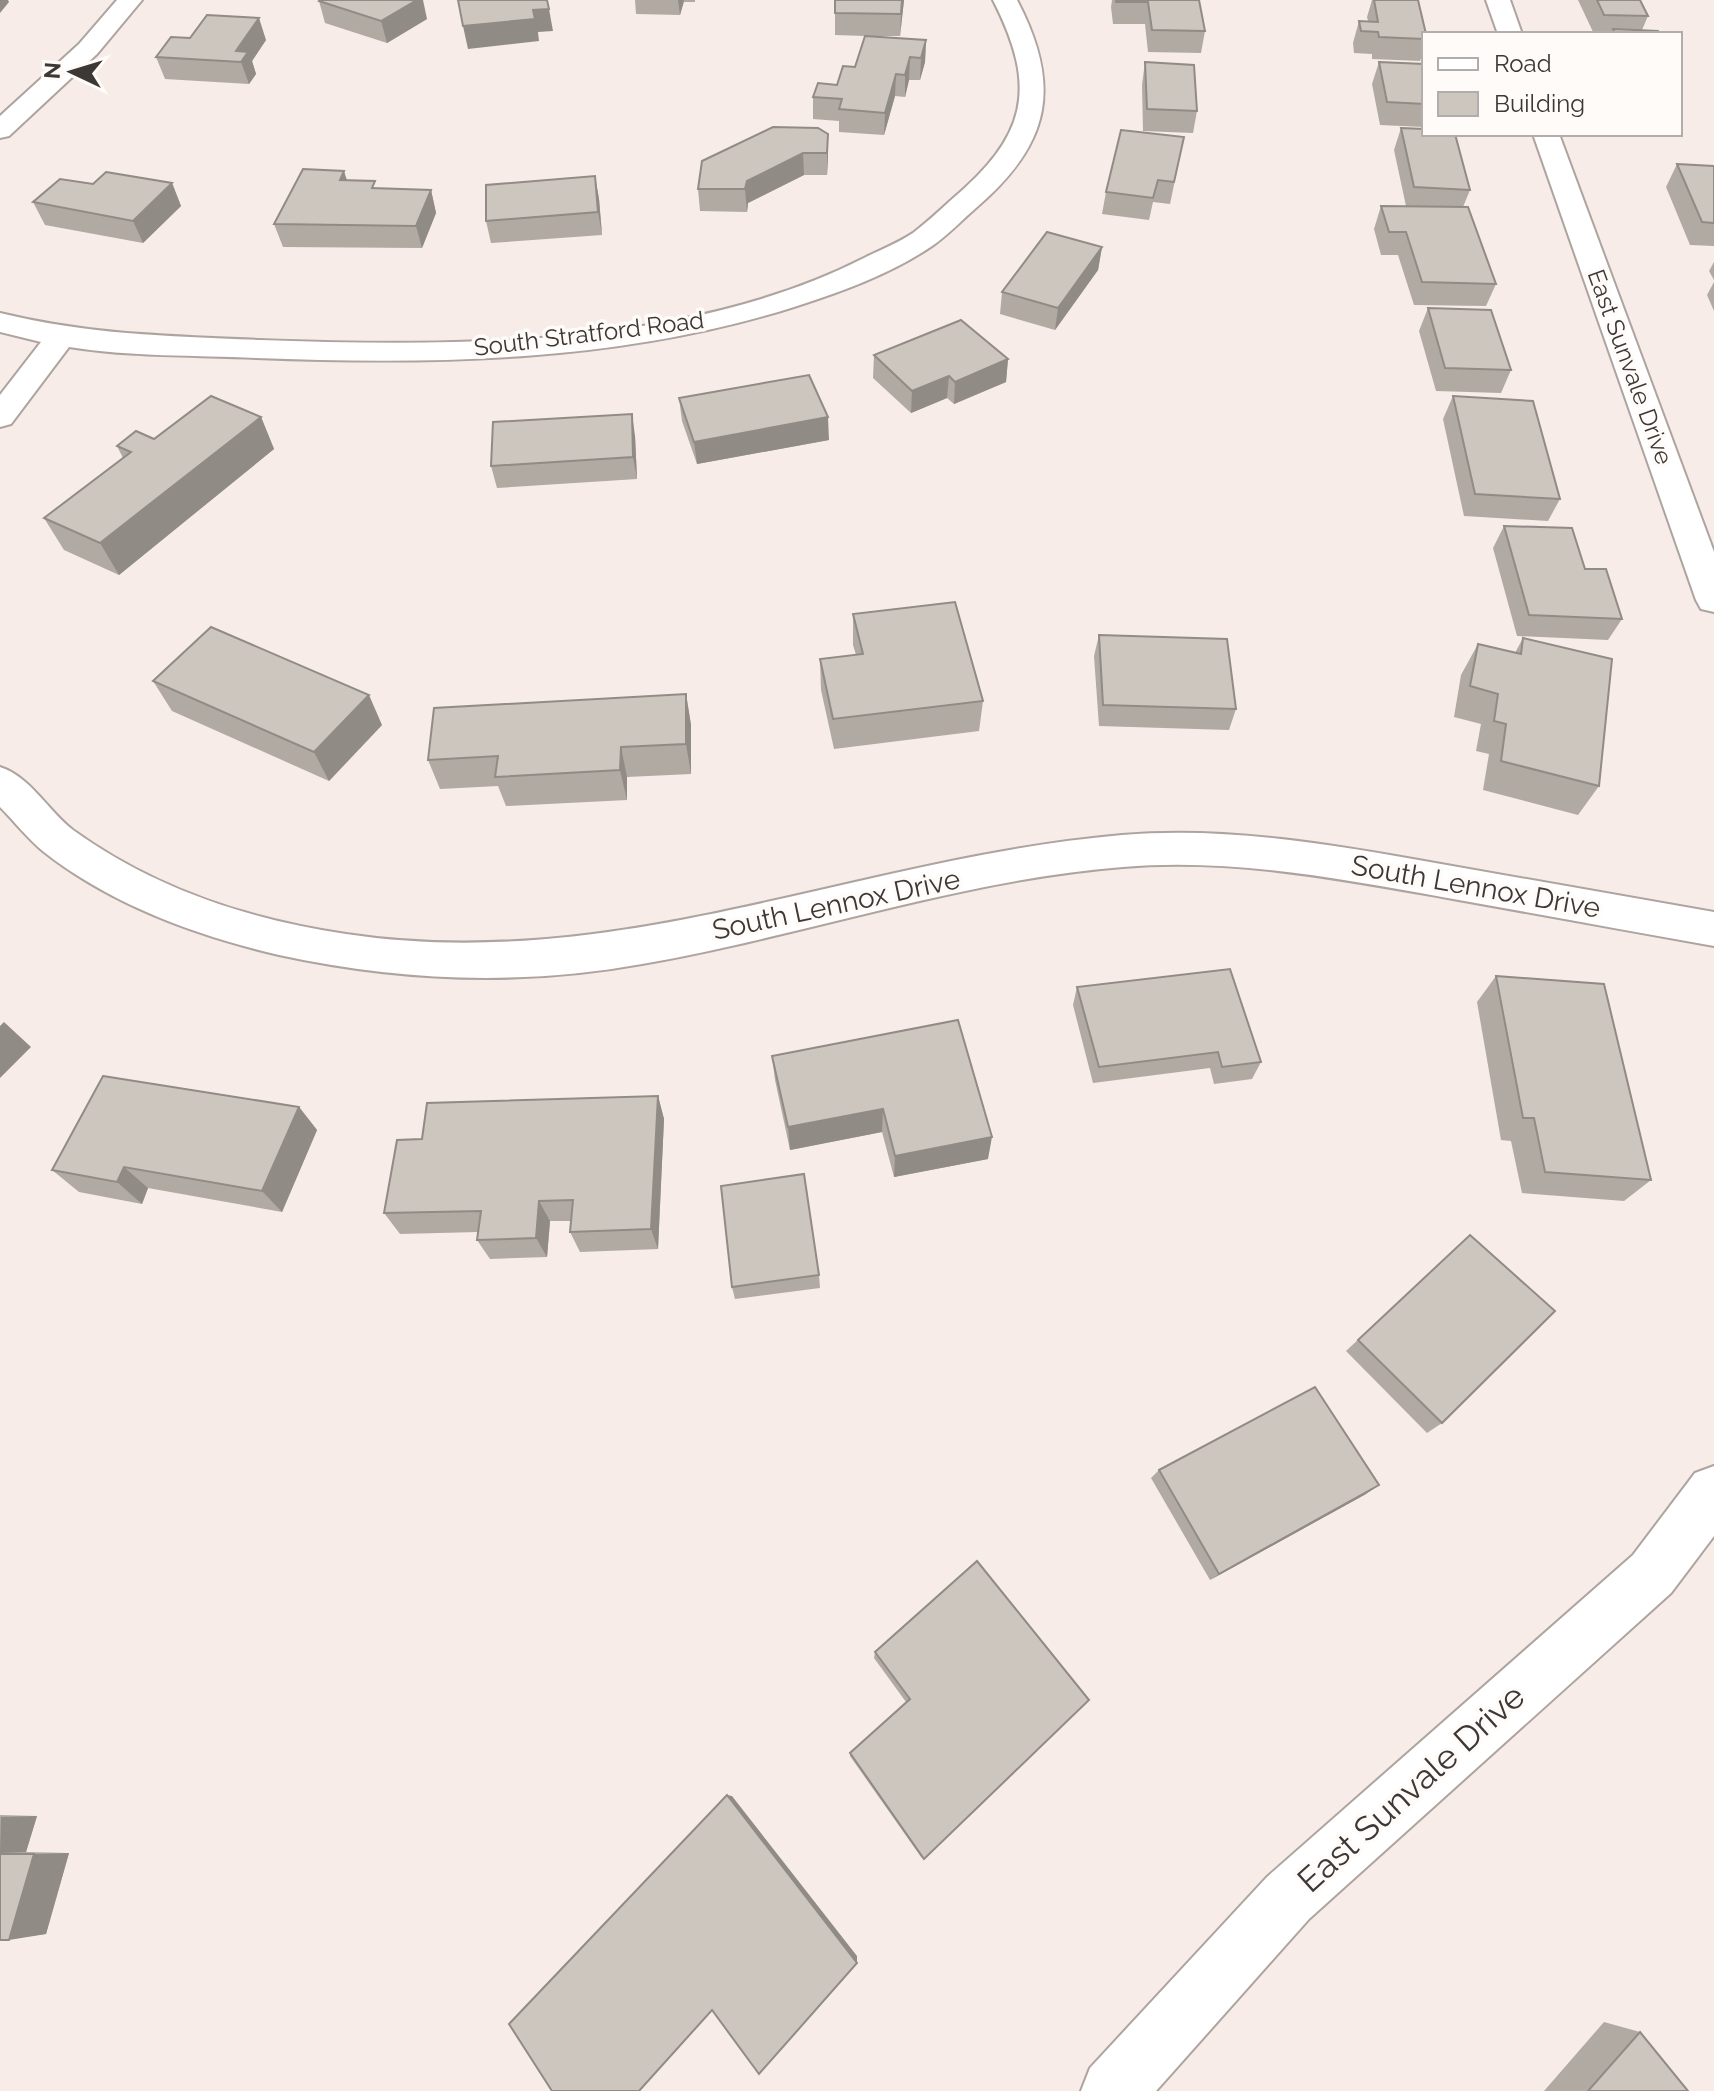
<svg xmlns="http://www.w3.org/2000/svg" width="1714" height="2091" font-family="Raleway,sans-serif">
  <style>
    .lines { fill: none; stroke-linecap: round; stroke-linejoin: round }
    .street-casing { stroke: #aea49f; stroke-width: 4 }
    .secondary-casing { stroke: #aea49f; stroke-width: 4 }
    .street { fill: #fff; fill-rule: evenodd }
    .secondary { fill: #fff; fill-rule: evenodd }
    .wall { fill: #b0aaa3 }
    .shaded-wall { fill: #908b85 }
    .building { fill: #cdc6be; stroke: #908b85; stroke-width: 2 }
    .labels { text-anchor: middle; stroke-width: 7; stroke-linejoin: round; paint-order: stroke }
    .far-street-label { font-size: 24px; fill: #3c3836; stroke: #fffbf8 }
    .street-label { font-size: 28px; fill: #3c3836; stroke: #fffbf8 }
    .near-street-label { font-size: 34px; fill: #3c3836; stroke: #fffbf8 }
  </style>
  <rect width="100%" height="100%" fill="#f7ece7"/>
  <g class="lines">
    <defs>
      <g id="street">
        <path d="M993,0h24c45,86 34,143 -40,207 -14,12 -29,28 -45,39 -41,28 -91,46 -138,61 -173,55 -358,58 -538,51 -62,-3 -126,-1 -187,-11l-58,77 -11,3v-32l41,-53 -41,-10v-19c91,22 167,23 260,27 195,7 427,8 604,-82 16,-8 34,-15 49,-25 13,-10 25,-21 37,-32 76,-64 89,-111 43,-201z"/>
        <polygon points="1486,0 1510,0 1522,34 1498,34"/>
        <polygon points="1533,134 1559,134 1714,552 1714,612 1701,609 1696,600"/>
        <path d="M0,767c31,10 48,44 73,63 80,58 177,90 273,104 273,41 511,-76 776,-99 107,-9 214,10 319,29 91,16 182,32 273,48v34c-91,-16 -182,-33 -272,-49 -106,-19 -212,-39 -319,-30 -164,13 -320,69 -481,97 -121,22 -244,17 -363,-9 -82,-19 -169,-51 -235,-103 -16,-13 -30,-31 -44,-45z"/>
        <polygon points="1714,1466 1714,1536 1671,1593 1309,1919 1156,2091 1081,2091 1090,2068 1267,1877 1633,1555 1695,1473"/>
      </g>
      <polygon id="secondary" points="117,0 142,0 97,54 9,136 0,138 0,116 79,44"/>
    </defs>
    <!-- street casing -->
    <use href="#street" class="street-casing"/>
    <!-- secondary casing -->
    <use href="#secondary" class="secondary-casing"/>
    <!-- street -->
    <use href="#street" class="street"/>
    <!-- secondary -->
    <use href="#secondary" class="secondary"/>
  </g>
  <!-- wall -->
  <g class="wall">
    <polygon points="635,0 695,0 695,2 684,2 680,15 636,14"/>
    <polygon points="835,0 904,0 900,36 868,36 926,40 925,62 920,80 909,80 905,97 895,96 884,135 839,132 839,121 813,119 813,97 837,85 855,67 865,36 835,35"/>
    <polygon points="1112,0 1199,0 1205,31 1201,53 1148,52 1145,24 1113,24 1111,7"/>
    <polygon points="1372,0 1418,0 1424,34 1424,49 1420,61 1372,59 1372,54 1354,53 1353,43 1359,21 1368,21 1367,17"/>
    <polygon points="1578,0 1640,0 1648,16 1642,30 1659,34 1594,34"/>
    <polygon points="319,1 427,19 387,43 325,23"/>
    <polygon points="266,40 252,61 256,74 249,84 165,79 156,57"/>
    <polygon points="1145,62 1197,111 1193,133 1143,131 1142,85"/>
    <polygon points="1379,62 1424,64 1424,127 1380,125 1372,84"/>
    <polygon points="818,128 828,156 827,175 804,175 748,203 747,212 700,211 698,189"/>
    <polygon points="1401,128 1470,190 1463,207 1496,284 1486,306 1414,305 1398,255 1381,255 1374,229 1381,206 1406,206 1394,150"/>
    <polygon points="1184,137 1170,204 1153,202 1149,220 1102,214 1106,192"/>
    <polygon points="1677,164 1714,166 1714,246 1690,245 1666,187"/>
    <polygon points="595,176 599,199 602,235 491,243 486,221"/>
    <polygon points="347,180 377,188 431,190 436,213 422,248 283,247 274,224"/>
    <polygon points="172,183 181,206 143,243 45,225 33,202 93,184"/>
    <polygon points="1102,247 1098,270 1055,330 1000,314 1002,292"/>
    <polygon points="1714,262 1714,280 1709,271"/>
    <polygon points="1714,282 1714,311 1707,295"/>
    <polygon points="1428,308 1511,370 1501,393 1436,391 1419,331"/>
    <polygon points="874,355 1008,359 1006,382 954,404 947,398 911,413 873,378"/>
    <polygon points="1453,396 1560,499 1548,521 1464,516 1443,419"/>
    <polygon points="679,398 829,440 697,464 682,421"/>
    <polygon points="261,417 274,449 119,575 64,550 44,518 123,458 117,446"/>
    <polygon points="635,436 637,479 497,488 491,466"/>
    <polygon points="1504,526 1585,569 1622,619 1608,640 1517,636 1493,548"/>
    <polygon points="853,614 983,701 979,731 834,749 821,690 820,659 856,655 853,645"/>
    <polygon points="1099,635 1236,709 1229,730 1099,726 1094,656"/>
    <polygon points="1523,638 1599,786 1578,815 1483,790 1489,754 1476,751 1481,724 1454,717 1461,675 1478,644 1515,653"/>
    <polygon points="153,681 382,725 329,781 172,711"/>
    <polygon points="686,694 691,725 691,774 627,777 627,800 506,806 498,786 440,789 428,760"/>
    <polygon points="1496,976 1651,1180 1624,1201 1522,1193 1511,1141 1501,1140 1477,1002"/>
    <polygon points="1077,987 1261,1062 1252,1079 1214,1084 1210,1068 1093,1083 1073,1005"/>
    <polygon points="772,1056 988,1159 894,1177 882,1132 790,1150 775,1080"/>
    <polygon points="658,1096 664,1119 658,1249 580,1252 570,1232 571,1221 550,1221 547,1257 490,1259 477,1240 478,1232 400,1234 384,1213 422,1139"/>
    <polygon points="299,1107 317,1130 282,1212 148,1188 142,1204 79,1192 52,1170"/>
    <polygon points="1470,1235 1442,1423 1427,1433 1346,1351"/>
    <polygon points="819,1275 820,1288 735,1299 732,1287"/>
    <polygon points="1159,1470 1366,1494 1210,1580 1151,1478"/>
    <polygon points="977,1561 924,1859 921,1857 850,1756 850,1753 906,1702 874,1658 875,1652"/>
    <polygon points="0,1815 37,1816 26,1852 69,1853 46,1934 0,1940 0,1941"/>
    <polygon points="1604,2022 1640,2032 1688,2091 1544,2091"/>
  </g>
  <!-- shaded-wall -->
  <g class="shaded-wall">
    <polygon points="0,0 8,0 9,2 0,13"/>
    <polygon points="417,0 423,0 427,19 387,43 381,21"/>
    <polygon points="678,0 684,0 680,15"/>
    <polygon points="902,0 904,0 900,36 901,14"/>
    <polygon points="549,9 553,31 538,32 539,41 468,49 463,26 533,10"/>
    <polygon points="259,18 266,40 252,61 256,74 249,84 241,62 236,51"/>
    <polygon points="926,40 925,62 920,80 921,58"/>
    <polygon points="910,57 909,80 905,97 905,75"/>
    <polygon points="896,74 895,96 884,135 885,113"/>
    <polygon points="828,134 828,156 827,175 827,153"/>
    <polygon points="803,153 804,175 748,203 747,212 745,189 747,181"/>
    <polygon points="344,171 351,193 340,180"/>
    <polygon points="595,176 599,199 602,235 598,212"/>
    <polygon points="172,183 181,206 143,243 133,221"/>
    <polygon points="431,190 436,213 422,248 416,226"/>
    <polygon points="1102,247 1098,270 1055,330 1058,308"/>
    <polygon points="1008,359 1006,382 954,404 955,382"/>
    <polygon points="949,376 947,398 911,413 912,391"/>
    <polygon points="632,414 635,436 637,479 633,457"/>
    <polygon points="261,417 274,449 119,575 100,543"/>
    <polygon points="828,417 829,440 697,464 694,442"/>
    <polygon points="686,694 691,725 691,774 686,744"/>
    <polygon points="369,695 382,725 329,781 314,752"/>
    <polygon points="621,747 627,777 627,800 620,770"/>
    <polygon points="4,1022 31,1047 0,1078 0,1026"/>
    <polygon points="658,1096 664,1119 658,1249 651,1229"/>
    <polygon points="299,1107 317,1130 282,1212 262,1191"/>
    <polygon points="883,1109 882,1132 790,1150 788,1127"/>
    <polygon points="992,1137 988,1159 894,1177 895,1156"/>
    <polygon points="124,1167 148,1188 142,1204 117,1182"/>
    <polygon points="539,1201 550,1221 547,1257 536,1238"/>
    <polygon points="1379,1485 1366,1494 1210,1580 1219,1574"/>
    <polygon points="727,1795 732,1796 857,1956 857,1963"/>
    <polygon points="37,1816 26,1852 0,1853 1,1817"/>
    <polygon points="69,1853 46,1934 9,1940 34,1854"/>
  </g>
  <!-- building -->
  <g class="building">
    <polygon points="320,0 417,0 381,21 319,1"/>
    <polygon points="458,0 547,0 549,9 533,10 535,19 463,26"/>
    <polygon points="835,0 902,0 901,14 835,13"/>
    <polygon points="1116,0 1199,0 1205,31 1152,30 1148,2 1116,2"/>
    <polygon points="1374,0 1418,0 1426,34 1424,34 1424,39 1379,37 1378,32 1361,31 1359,21 1378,22"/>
    <polygon points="1597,0 1640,0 1648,16 1604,15"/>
    <polygon points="207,15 259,18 236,51 248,52 241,62 156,57 171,37 190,38"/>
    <polygon points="1613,29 1658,31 1659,34 1615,34"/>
    <polygon points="865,36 926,40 921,58 910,57 905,75 896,74 885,113 839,109 842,99 813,97 818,83 837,85 843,66 855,67"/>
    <polygon points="1145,62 1194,65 1197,111 1147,109"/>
    <polygon points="1379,62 1424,64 1424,104 1387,102"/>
    <polygon points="773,127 818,128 828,134 827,153 803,153 747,181 745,189 698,189 702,161"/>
    <polygon points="1401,128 1424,129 1424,134 1455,134 1470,190 1414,187"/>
    <polygon points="1121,130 1184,137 1174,182 1158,180 1153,198 1106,192"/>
    <polygon points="1677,164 1714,166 1714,223 1702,222"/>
    <polygon points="303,169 344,171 340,180 375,181 372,188 431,190 416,226 274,224"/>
    <polygon points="106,172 172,183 133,221 33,202 60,179 93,184"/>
    <polygon points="595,176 598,212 486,221 486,185"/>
    <polygon points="1381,206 1468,207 1496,284 1422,282 1406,232 1389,232"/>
    <polygon points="1047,232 1102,247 1058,308 1002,292"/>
    <polygon points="1428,308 1491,310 1511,370 1445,368"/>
    <polygon points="961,320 1008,359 955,382 949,376 912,391 874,355"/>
    <polygon points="809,375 828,417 694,442 679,398"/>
    <polygon points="211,396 261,417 100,543 44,518 131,452 117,446 136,431 154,439"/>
    <polygon points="1453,396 1533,401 1560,499 1475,494"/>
    <polygon points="632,414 633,457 491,466 493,422"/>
    <polygon points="1504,526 1572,528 1585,569 1606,569 1622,619 1529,615"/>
    <polygon points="955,602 983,701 833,719 820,659 863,654 853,614"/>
    <polygon points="211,627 369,695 314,752 153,681"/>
    <polygon points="1099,635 1227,639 1236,709 1103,705"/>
    <polygon points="1523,638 1612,659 1599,786 1501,761 1506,724 1494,721 1498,694 1470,686 1478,644 1521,654"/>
    <polygon points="686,694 686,744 621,747 620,770 495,777 498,756 428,760 434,708"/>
    <polygon points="1230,969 1261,1062 1222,1067 1218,1052 1099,1067 1077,987"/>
    <polygon points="1496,976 1604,984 1651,1180 1545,1172 1534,1118 1523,1118"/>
    <polygon points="958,1020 992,1137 895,1156 883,1109 788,1127 772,1056"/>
    <polygon points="103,1076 299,1107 262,1191 124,1167 117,1182 52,1170"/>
    <polygon points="658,1096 651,1229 570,1232 573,1200 539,1201 536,1238 477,1240 481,1211 384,1213 397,1140 422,1139 427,1103"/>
    <polygon points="804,1174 819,1275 732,1287 721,1186"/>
    <polygon points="1470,1235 1555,1311 1442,1423 1358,1340"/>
    <polygon points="1315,1387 1379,1485 1219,1574 1159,1470"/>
    <polygon points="977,1561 1089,1700 924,1859 850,1753 910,1699 875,1652"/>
    <polygon points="727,1795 857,1963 759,2074 712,2010 639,2091 552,2091 509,2024"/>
    <polygon points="0,1854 34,1854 9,1940 0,1940"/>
    <polygon points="1640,2032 1688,2091 1588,2091"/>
  </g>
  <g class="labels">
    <!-- far-street labels -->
    <g class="far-street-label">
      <text transform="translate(589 334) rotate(-7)" y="8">South Stratford Road</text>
      <text transform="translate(1630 367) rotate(70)" y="8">East Sunvale Drive</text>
    </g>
    <!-- street labels -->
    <g class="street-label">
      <text transform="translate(1476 886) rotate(10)" y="10">South Lennox Drive</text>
      <text transform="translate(836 904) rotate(-12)" y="10">South Lennox Drive</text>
    </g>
    <!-- near-street labels -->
    <g class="near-street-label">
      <text transform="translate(1411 1788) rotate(-42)" y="12">East Sunvale Drive</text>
    </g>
  </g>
  <!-- legend -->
  <rect x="1422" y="32" width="260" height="104" fill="#fffbf8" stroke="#b1adaa" stroke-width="2"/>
  <rect x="1438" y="58" width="40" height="12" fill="#ffffff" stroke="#b1adaa" stroke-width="2"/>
  <text x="1494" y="72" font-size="24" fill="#3c3836">Road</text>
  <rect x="1438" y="92" width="40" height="24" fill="#cdc6be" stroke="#b1adaa" stroke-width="2"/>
  <text x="1494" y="112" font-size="24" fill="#3c3836">Building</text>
  <!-- north arrow -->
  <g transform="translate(72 72) rotate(274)" stroke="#fffbf8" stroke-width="6" paint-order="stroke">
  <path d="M0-6L14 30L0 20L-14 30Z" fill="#3c3836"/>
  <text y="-12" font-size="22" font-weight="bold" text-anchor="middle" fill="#3c3836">N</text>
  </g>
</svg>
